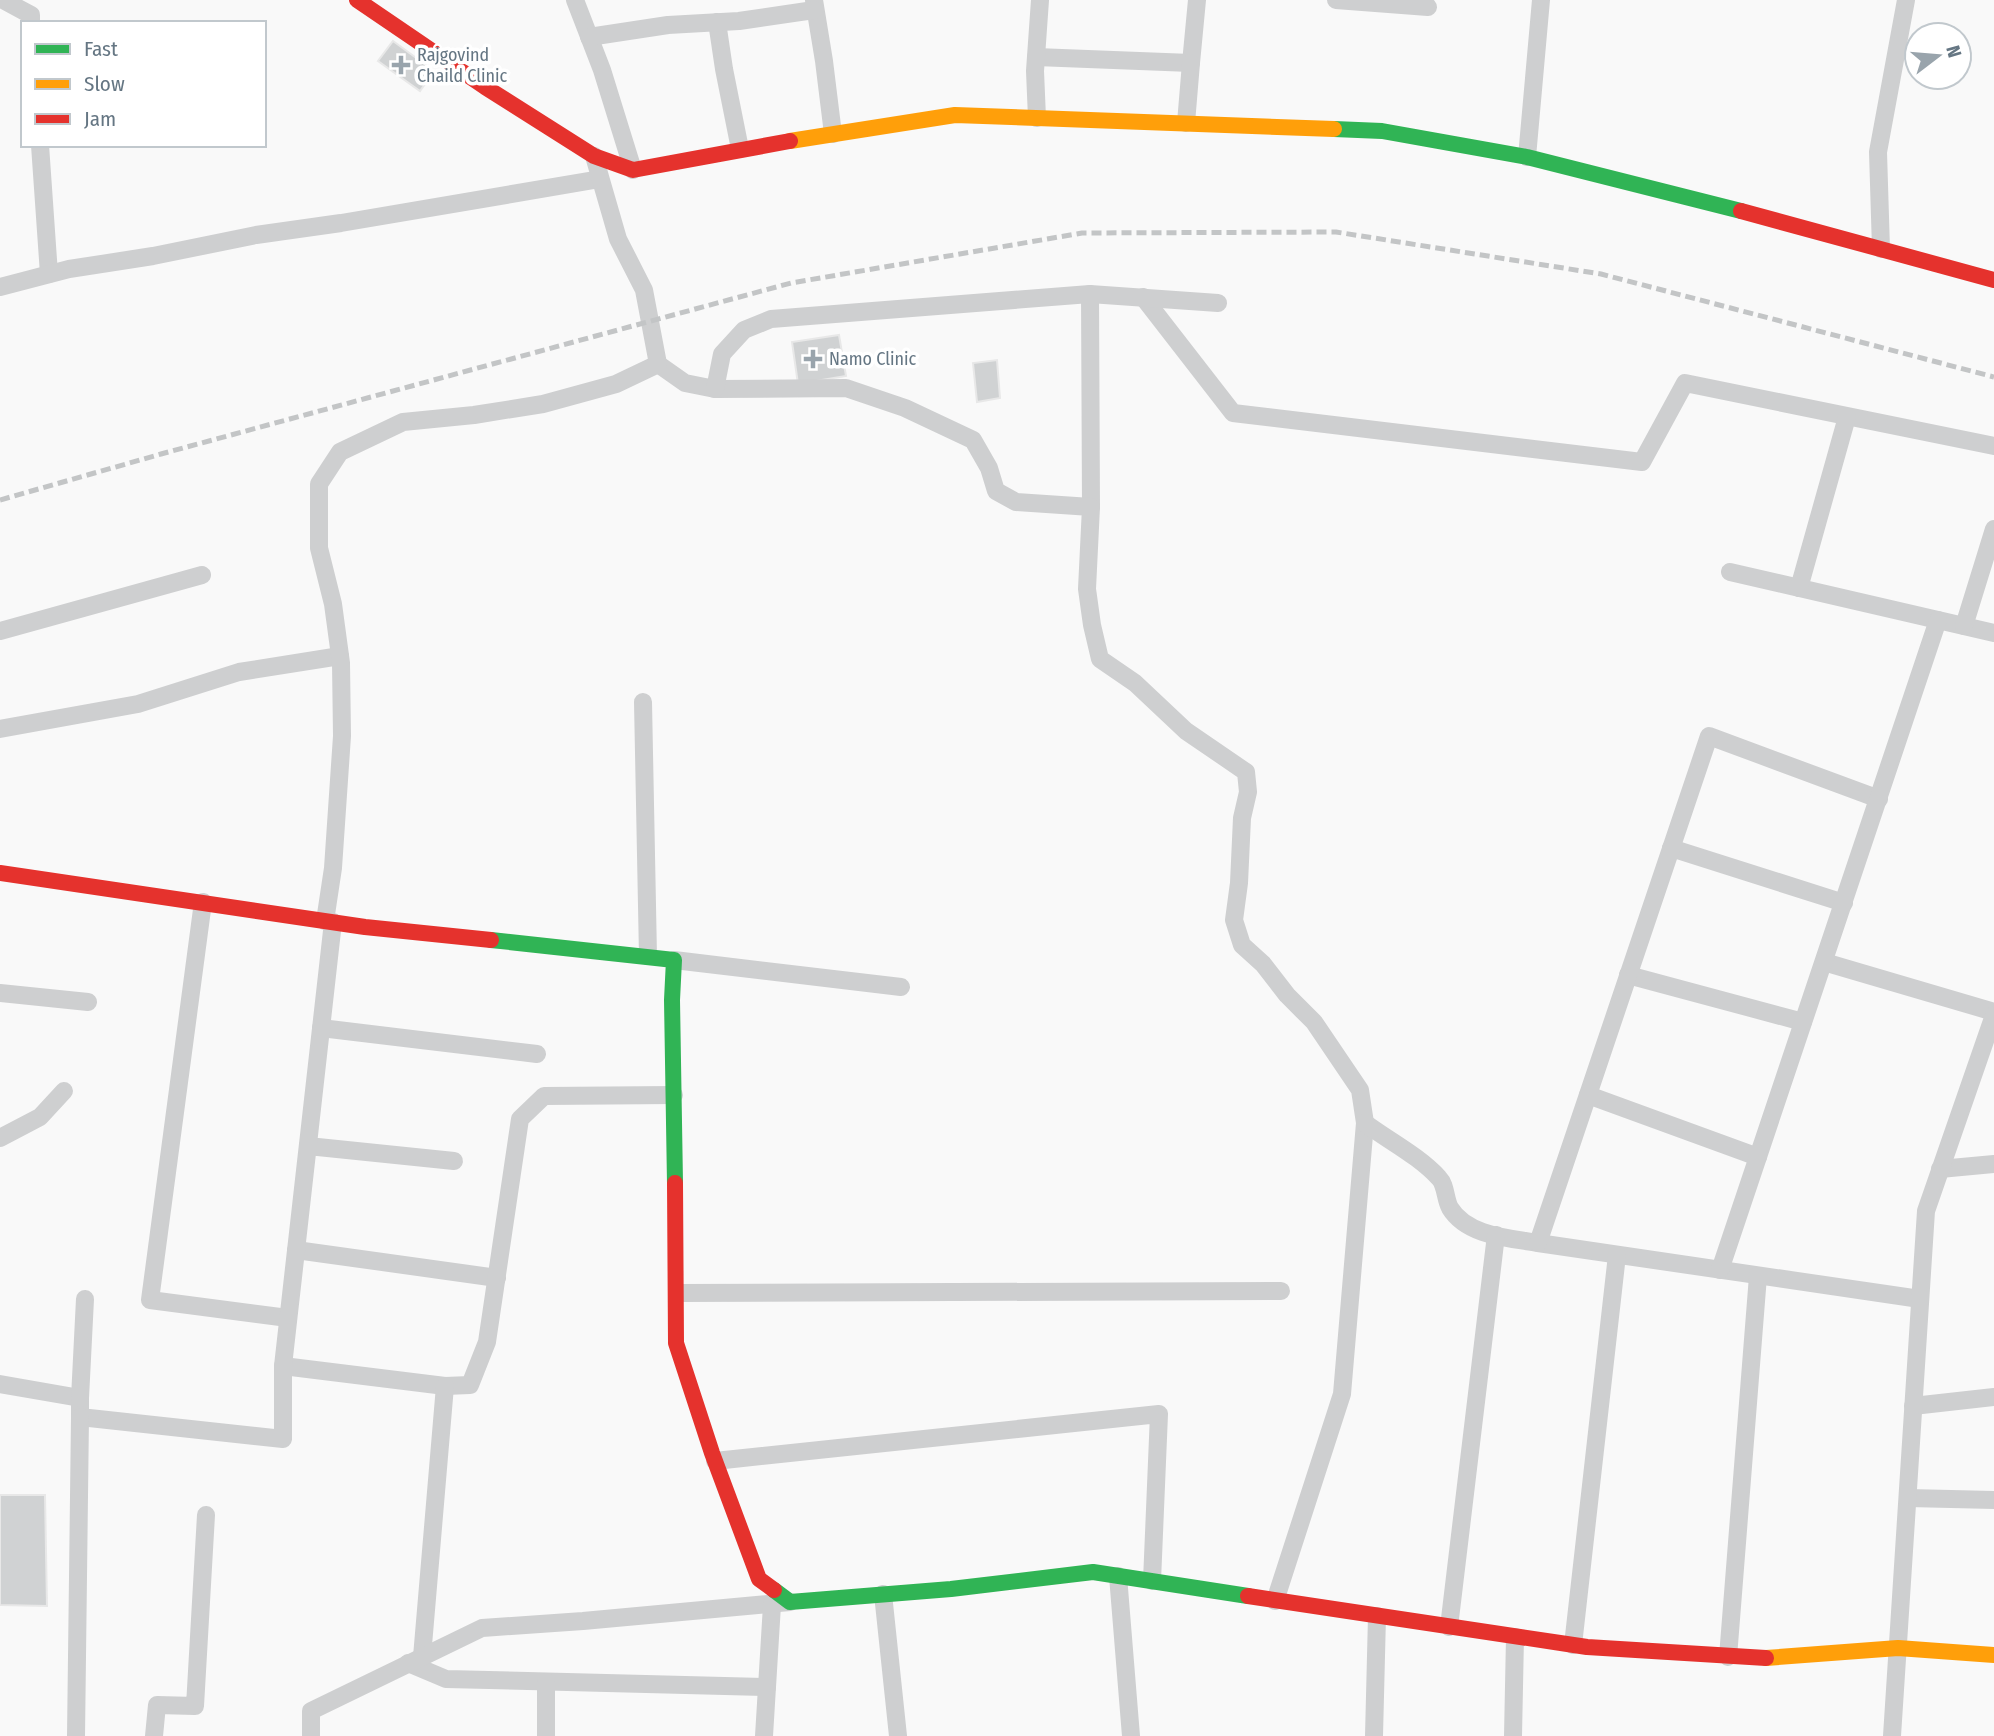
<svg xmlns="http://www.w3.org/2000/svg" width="1994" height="1736" font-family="'Fira Sans Condensed',sans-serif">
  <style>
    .building { fill: #d0d2d3; stroke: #e8e8e8; stroke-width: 2 }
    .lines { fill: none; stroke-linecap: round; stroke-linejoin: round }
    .street { stroke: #cecfd0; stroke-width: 18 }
    .fast { stroke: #30b455; stroke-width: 16 }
    .slow { stroke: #ff9f0a; stroke-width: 16 }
    .jam { stroke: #e5322d; stroke-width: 16 }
    .rail { stroke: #c3c5c6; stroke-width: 5; stroke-dasharray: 10 5; stroke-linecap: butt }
    .poi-dot { fill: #99a4ac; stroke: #fff; stroke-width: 2.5 }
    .labels { text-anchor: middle; stroke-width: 7; stroke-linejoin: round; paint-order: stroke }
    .poi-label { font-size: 18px; fill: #657683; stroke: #fff; text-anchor: start }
  </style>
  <rect width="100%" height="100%" fill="#f9f9f9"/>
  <!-- building -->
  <g class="building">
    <polygon points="393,41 434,71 420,91 378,61"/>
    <polygon points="839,335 846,376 798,384 792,342"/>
    <polygon points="997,360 1000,398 977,402 973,363"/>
    <polygon points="0,1495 45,1495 47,1606 0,1605"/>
  </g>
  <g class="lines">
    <!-- street -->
    <g class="street">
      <polyline points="3,0 31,15 31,23"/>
      <polyline points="575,0 602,70 633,170"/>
      <polyline points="814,0 824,61 833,134"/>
      <polyline points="1336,0 1428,7"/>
      <polyline points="717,22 724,69 740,149"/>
      <polyline points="589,37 668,25 739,21 814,10"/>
      <polyline points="1036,57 1191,63 1197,0"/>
      <polyline points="1037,118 1035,71 1040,0"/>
      <polyline points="1186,123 1191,63"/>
      <polyline points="40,145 49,274"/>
      <polyline points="1527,157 1541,0"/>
      <polyline points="1881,249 1878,152 1906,0"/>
      <polyline points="0,287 69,269 153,256 256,235 341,223 600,179"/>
      <polyline points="1090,294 1091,507"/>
      <polyline points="1143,297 1233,413 1642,462 1685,383 1994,446"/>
      <polyline points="658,364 685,383 715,389 846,388 905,408 973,440 989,468 996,491 1016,502 1091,507 1087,589 1092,625 1100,659 1135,683 1186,731 1246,772 1248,792 1242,818 1239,883 1234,920 1242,945 1263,964 1287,995 1314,1022 1360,1090 1365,1123 1342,1394 1275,1601"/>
      <polyline points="715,389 722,354 744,330 771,319 1090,294 1218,303"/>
      <polyline points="1730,572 1994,633"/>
      <polyline points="1799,588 1847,417"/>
      <polyline points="1964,626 1994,529"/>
      <polyline points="0,631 202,575"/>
      <polyline points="643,702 648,956"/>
      <polyline points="0,729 138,704 239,672 340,656"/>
      <polyline points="1671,848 1844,903"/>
      <polyline points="203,902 150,1300 288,1318"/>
      <polyline points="325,921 333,868 342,736 341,663 333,604 319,548 319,484 340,452 403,422 474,415 543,404 616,384 658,364 644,290 618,239 594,156"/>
      <polyline points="674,960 901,987"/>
      <polyline points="1824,962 1994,1012"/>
      <polyline points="1628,975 1803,1022"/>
      <polyline points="0,993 88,1002"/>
      <polyline points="321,1028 537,1054"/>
      <polyline points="1588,1095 1758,1157"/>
      <path d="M1365,1123c24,18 54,33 74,55 7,7 6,21 11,30 17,28 59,30 88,35l382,56"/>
      <polyline points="0,1138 40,1117 64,1091"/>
      <polyline points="308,1146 454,1161"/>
      <polyline points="1940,1169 1994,1164"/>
      <polyline points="1538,1243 1709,736 1879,799"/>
      <polyline points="296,1250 497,1278"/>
      <polyline points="1720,1270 1938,620"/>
      <polyline points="677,1293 1281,1291"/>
      <polyline points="283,1366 445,1386 470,1385 487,1342 520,1119 544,1096 674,1095"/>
      <polyline points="0,1384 80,1398 80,1417 283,1439 283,1366 333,922"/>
      <polyline points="80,1398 85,1299"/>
      <polyline points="1913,1406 1994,1397"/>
      <polyline points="715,1461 1159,1414 1152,1581"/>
      <polyline points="1908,1498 1994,1500"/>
      <polyline points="1118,1576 1131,1736"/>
      <polyline points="883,1594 898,1736"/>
      <polyline points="1449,1627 1496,1235"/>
      <polyline points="1573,1645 1617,1255"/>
      <polyline points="422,1657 445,1386"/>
      <polyline points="1728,1657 1758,1276"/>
      <polyline points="408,1663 446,1679 767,1687"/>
      <polyline points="76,1736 80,1417"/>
      <polyline points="154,1736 157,1705 195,1706 206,1515"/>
      <polyline points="311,1736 311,1711 482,1628 583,1621 790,1602"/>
      <polyline points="546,1736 546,1682"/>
      <polyline points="764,1736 772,1605"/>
      <polyline points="1374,1736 1377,1616"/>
      <polyline points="1513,1736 1515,1637"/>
      <polyline points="1892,1736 1926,1211 1994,1015"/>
    </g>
    <!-- fast -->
    <g class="fast">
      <polyline points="1334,129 1382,131 1527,157 1741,211"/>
      <polyline points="491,940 674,960 672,1000 675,1183"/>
      <polyline points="774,1590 790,1602 951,1589 1093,1572 1248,1596"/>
    </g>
    <!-- slow -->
    <g class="slow">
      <polyline points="790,141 955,115 1334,129"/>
      <polyline points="1766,1658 1898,1648 1994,1655"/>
    </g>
    <!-- jam -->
    <g class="jam">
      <polyline points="357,0 485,87 594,156 633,170 790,141"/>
      <polyline points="1741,211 1994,280"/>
      <polyline points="0,873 365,927 491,940"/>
      <polyline points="675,1183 676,1343 712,1453 759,1579 774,1590"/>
      <polyline points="1248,1596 1587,1647 1766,1658"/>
    </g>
    <!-- rail -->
    <polyline class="rail" points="0,500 161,454 791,283 1082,233 1336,232 1601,274 1994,377"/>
  </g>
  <!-- markers -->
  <g class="poi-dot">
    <path d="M397.5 54.5h7v7h7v7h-7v7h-7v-7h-7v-7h7z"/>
    <path d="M809.5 348.5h7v7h7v7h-7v7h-7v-7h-7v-7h7z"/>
  </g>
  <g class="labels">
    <!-- poi labels -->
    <g class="poi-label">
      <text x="417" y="61">Rajgovind<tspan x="417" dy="21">Chaild Clinic</tspan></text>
      <text x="829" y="365">Namo Clinic</text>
    </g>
  </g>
  <!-- legend -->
  <rect x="21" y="21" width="245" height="126" fill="#ffffff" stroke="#c1c8cd" stroke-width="2"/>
  <rect x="35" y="44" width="35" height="10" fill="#30b455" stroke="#c1c8cd" stroke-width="2"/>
  <text x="84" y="56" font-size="21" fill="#657683">Fast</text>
  <rect x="35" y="79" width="35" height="10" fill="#ff9f0a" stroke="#c1c8cd" stroke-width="2"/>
  <text x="84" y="91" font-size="21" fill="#657683">Slow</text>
  <rect x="35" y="114" width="35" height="10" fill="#e5322d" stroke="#c1c8cd" stroke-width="2"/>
  <text x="84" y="126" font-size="21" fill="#657683">Jam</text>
  <!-- north arrow -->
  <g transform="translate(1938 56) rotate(74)"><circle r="33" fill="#ffffff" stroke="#c1c8cd" stroke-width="2"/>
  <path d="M0-5L12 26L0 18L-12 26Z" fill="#99a4ac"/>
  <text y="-10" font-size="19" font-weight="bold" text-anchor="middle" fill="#657683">N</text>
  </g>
</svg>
